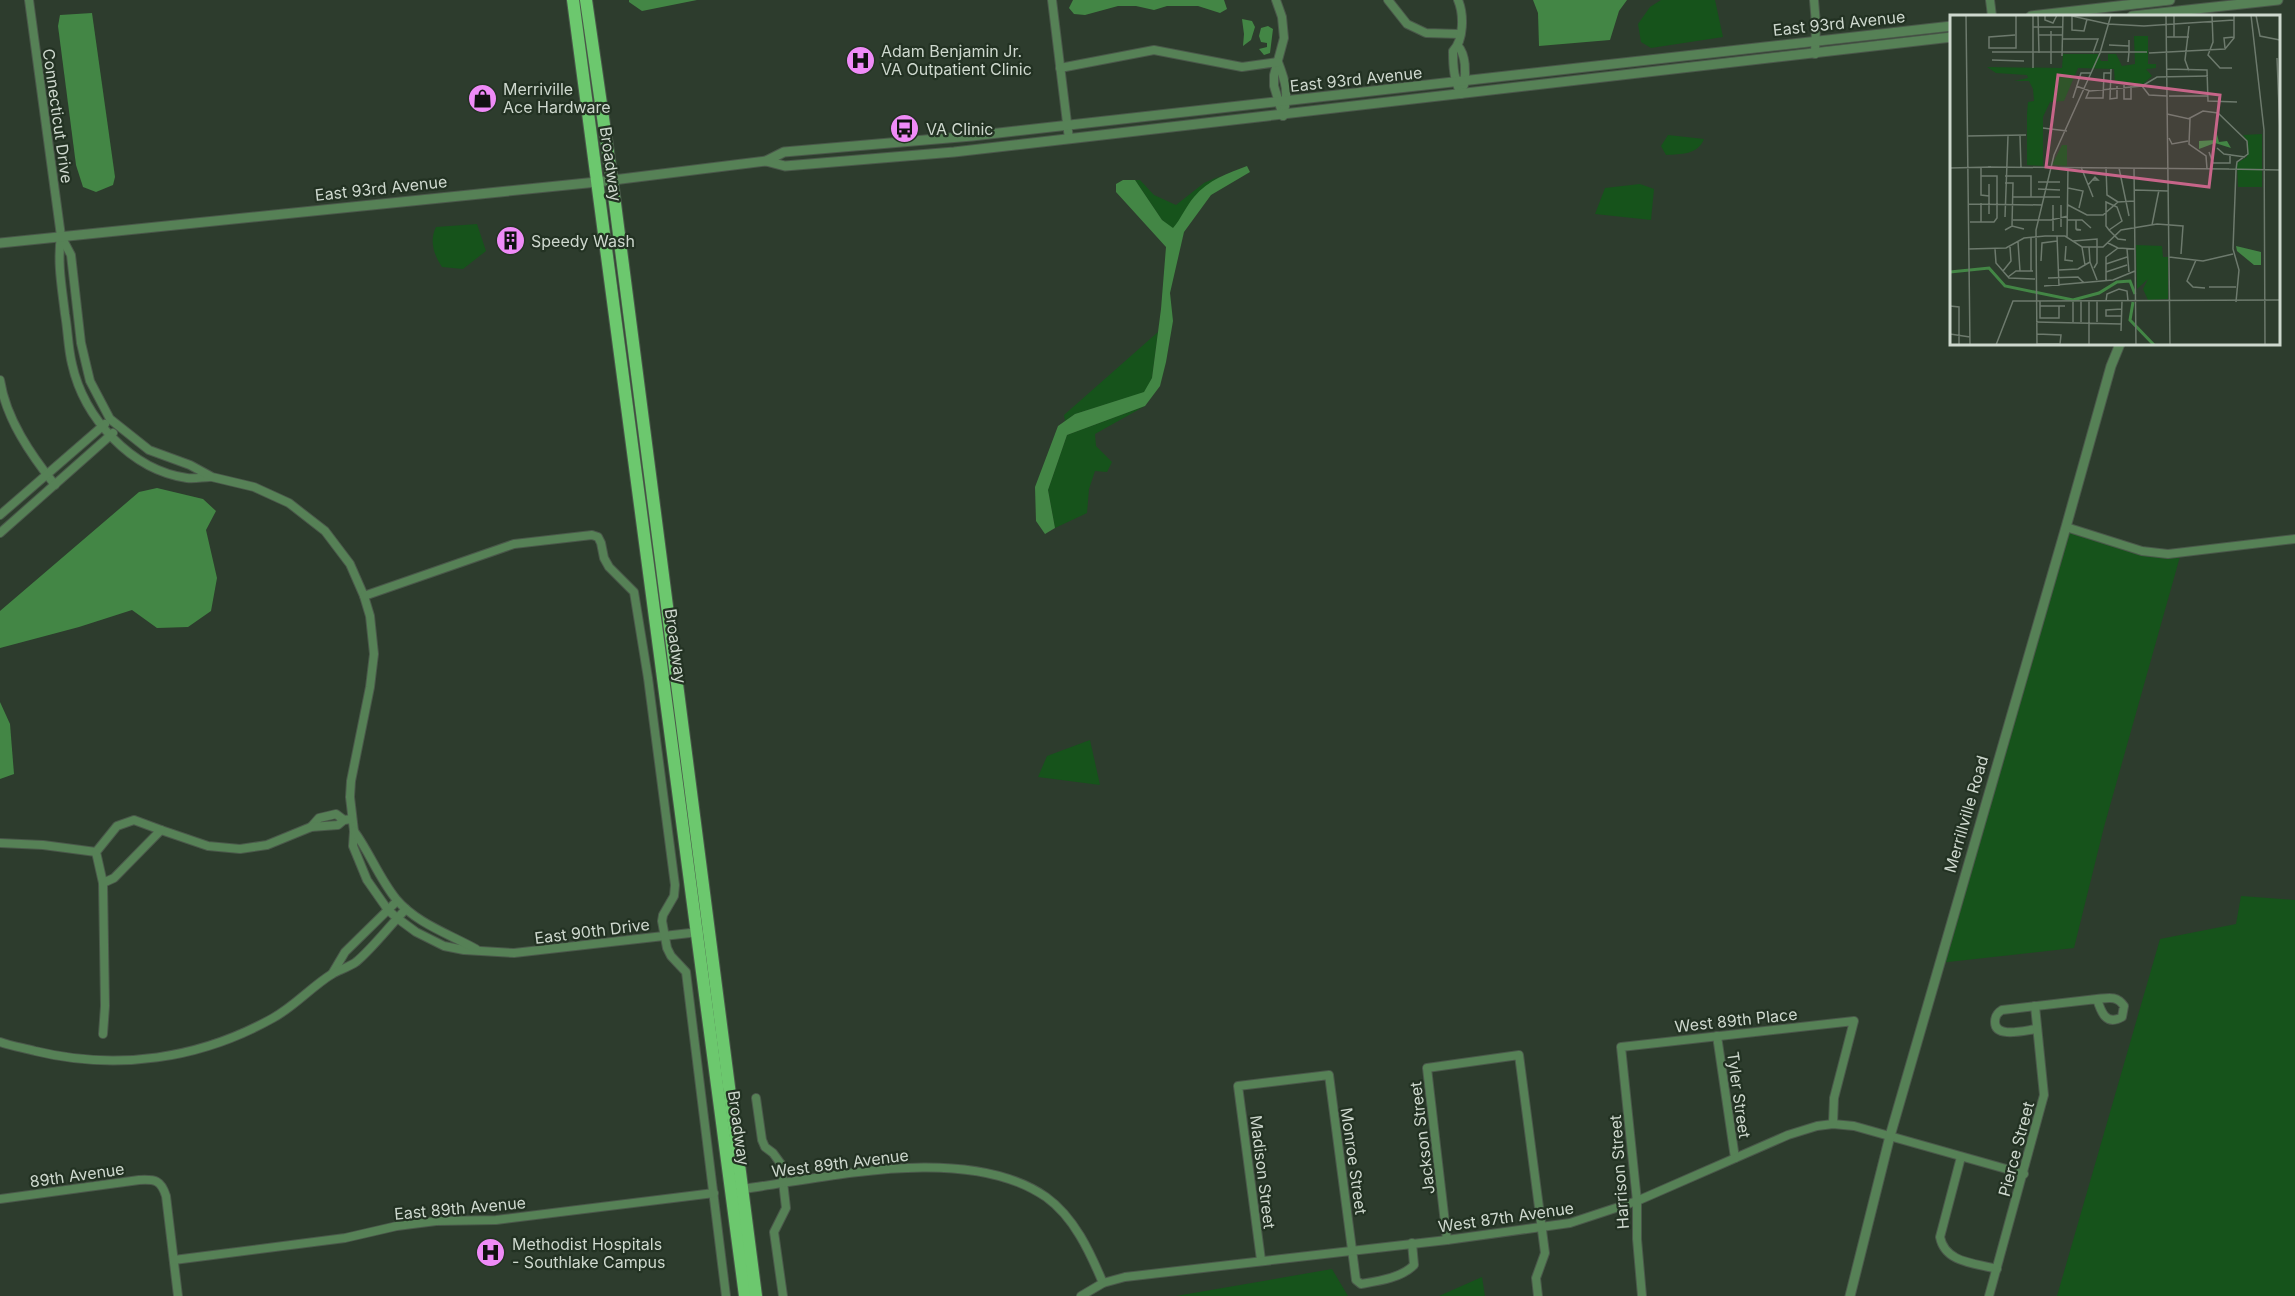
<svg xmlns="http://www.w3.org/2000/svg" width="2295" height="1296" font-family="Inter,sans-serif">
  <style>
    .green { fill: #16531b }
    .water { fill: #438645 }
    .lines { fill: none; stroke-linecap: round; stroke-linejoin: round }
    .minor-casing { stroke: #4a584a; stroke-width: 10 }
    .tertiary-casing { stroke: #4a584a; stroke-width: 11 }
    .primary-casing { stroke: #4a584a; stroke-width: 14 }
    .minor { stroke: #568156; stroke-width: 8 }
    .tertiary { stroke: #568156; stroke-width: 9 }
    .primary { stroke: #6cc86e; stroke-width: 12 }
    .labels { text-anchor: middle; stroke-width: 4.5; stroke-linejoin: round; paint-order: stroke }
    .street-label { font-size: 16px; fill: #ced8ce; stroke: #233223 }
    .poi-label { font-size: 16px; fill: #ced8ce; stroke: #233223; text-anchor: start }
    .inset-river { fill: none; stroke: #438645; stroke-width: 3 }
    .inset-road { fill: none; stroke: #6d7a6d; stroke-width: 1.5 }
    .view { fill: #c76589; fill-opacity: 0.15; stroke: #c76589; stroke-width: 3 }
    .inset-edge { fill: none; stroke: #ced8ce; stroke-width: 3 }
  </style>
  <rect width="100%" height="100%" fill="#2d3c2d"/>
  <!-- green -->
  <g class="green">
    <polygon points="1661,0 1715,0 1723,37 1651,48 1641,42 1638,24 1650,7"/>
    <path d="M1668,135l36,4c-6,16 -23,15 -38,16l-5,-9z"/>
    <polygon points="1220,176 1206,186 1173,229 1162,220 1135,180 1140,180 1154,195 1176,205 1204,183"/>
    <polygon points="1640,184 1654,189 1651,220 1595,214 1605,188"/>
    <path d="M477,224l9,27 -23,18 -21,-2c-8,-12 -13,-26 -6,-40z"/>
    <polygon points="1158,332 1152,378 1145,392 1075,414 1065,421 1064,415"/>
    <polygon points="1145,406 1095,434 1096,446 1112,462 1107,472 1095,471 1089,489 1087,513 1055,528 1048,490 1067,435"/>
    <polygon points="2066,527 2142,551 2181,553 2104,827 2074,948 1939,963"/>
    <polygon points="1090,740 1100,785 1038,777 1047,756"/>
    <polygon points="2241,896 2295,900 2295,1296 2057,1296 2160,939 2236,924"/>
    <polygon points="1332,1269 1348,1296 1176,1296"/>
    <polygon points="1482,1277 1485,1296 1439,1296"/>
  </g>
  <!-- water -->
  <g class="water">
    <polygon points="629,0 697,0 642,11 629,2"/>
    <polygon points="1073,0 1224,0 1227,9 1220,13 1198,6 1167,6 1154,10 1136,6 1118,6 1085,15 1074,14 1069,8"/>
    <polygon points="1533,0 1627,0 1619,11 1610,40 1539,46 1538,13"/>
    <polygon points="92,13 115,177 113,185 96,192 83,187 76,165 58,26 60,15"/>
    <polygon points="1242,19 1252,21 1255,27 1251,40 1243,46 1244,34"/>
    <polygon points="1268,26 1273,29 1270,53 1264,55 1259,49 1267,47 1267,43 1261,42 1259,36 1261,28"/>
    <path d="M1247,166l3,6 -39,23 -27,37 -14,61 3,28 -7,41 -6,24 -15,20 -78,29 -19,55 7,38 -10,6 -9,-13 -1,-34 23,-61 17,-12 69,-22 8,-14 9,-69 5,-62 -50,-55v-8l7,-4h12l27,40 11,8c8,-9 13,-22 21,-31 14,-17 34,-24 53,-31z"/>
    <polygon points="157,488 203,499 216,511 206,530 217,578 211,611 188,627 157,628 132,610 79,627 0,648 0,611 139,492"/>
    <polygon points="0,702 10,724 14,774 0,779"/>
  </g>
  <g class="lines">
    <defs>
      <g id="minor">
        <path d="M29,0l32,236c-4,27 1,52 4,78 3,17 3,34 7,50 12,54 59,106 115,114 8,1 16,-1 23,-1"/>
        <polyline points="1052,0 1069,139"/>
        <polyline points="1276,0 1282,17 1284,38 1274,75 1274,86 1283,116"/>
        <polyline points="1388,0 1407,24 1426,33 1460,34"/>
        <path d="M1458,0c6,14 6,40 -5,51 0,16 1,29 8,43"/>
        <polyline points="1814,0 1816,24 1815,54"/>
        <polyline points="1990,0 1992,16"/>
        <path d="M1458,46c8,9 8,27 6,39"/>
        <path d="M1278,62c8,21 11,31 5,54"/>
        <polyline points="1060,68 1154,50 1242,67 1278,62"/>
        <polyline points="61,236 71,255 81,343 90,381 110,419 149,450 190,465 212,477 254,487 289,503 325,531 350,564 364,596 370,616 374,654 370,687 351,781 350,797 354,831 353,846 367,880 388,910 397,918 416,932 444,946 464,950 514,953 699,932"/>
        <path d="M0,380c6,39 31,75 55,105"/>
        <polyline points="0,515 105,424"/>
        <polyline points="2066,527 2142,551 2168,554 2295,539"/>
        <polyline points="0,533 113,433"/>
        <polyline points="364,596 514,544 592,535 598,537 601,543 604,558 609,567 634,592 648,678 675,885 674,896 663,915 662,921 667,948 671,956 686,972 726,1296"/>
        <polyline points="311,827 319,818 336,814 344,820"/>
        <polyline points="161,830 208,846 240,849 267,845 311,827 338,825 344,820 352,819"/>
        <path d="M354,831c16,22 25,47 42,68 20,24 53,35 80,50"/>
        <polyline points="0,843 43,845 96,852"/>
        <polyline points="103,883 114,878 161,830 134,820 117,826 96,852 103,883 105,1006 103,1034"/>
        <polyline points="332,974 345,952 397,901"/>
        <path d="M2037,1029c-11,1 -42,10 -42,-7 0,-6 2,-9 7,-12l95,-11c4,13 9,27 25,18l2,-11c-7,-11 -16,-8 -27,-7"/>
        <polyline points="1717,1036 1735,1158"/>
        <path d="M0,1042c11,4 24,6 35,9 82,20 165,8 238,-33 22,-12 38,-31 59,-44 7,-4 17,-7 24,-12 16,-13 35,-38 50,-53"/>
        <polyline points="756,1098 762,1140 765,1147 773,1153 781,1164 786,1208 774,1232 783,1296"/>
        <path d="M1961,1157l-21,80c5,26 35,26 57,32"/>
        <path d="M743,1189c88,-12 225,-46 303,8 28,20 44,55 57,86"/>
        <path d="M0,1199l139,-19c16,-1 22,0 27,16l12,100"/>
        <polyline points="1447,1240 1427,1068 1519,1055 1545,1253 1536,1278 1538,1296"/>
        <polyline points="174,1260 345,1238 397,1226 436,1221 496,1220 714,1193"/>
        <path d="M1261,1260l-23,-174 91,-11 27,205 5,4c18,-3 40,-6 53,-19l-2,-22"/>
        <polyline points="1081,1296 1103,1283 1125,1277 1447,1240 1570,1223 1637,1201 1788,1135 1817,1126 1833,1124 1854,1126 2024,1174"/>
        <polyline points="1642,1296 1637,1239 1637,1201 1621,1047 1854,1021 1834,1098 1833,1124"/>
        <polyline points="1989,1296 2044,1095 2035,1006"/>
      </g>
      <g id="tertiary">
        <polyline points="2031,16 2170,0"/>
        <polyline points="2132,16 2278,0"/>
        <polyline points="766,161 785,166 954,152 1952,37"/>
        <polyline points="0,243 597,182 766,161 784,152 972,136 1952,26"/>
        <polyline points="1850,1296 1890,1136 2066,527 2111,366 2120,344"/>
      </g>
      <g id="primary">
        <polyline points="573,0 745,1296"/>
        <polyline points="586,0 612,180 756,1296"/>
      </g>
    </defs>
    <!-- minor casing -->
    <use href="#minor" class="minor-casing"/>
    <!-- tertiary casing -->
    <use href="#tertiary" class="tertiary-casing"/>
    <!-- primary casing -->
    <use href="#primary" class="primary-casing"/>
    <!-- minor -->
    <use href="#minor" class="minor"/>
    <!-- tertiary -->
    <use href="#tertiary" class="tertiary"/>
    <!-- primary -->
    <use href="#primary" class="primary"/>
  </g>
  <!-- icons -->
  <defs>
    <symbol id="hospital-disc" viewBox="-11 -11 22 22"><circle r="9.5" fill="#ef8bf7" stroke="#233223"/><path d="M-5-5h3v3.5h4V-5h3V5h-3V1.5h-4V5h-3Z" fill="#111"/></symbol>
    <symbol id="shop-disc" viewBox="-11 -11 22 22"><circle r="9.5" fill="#ef8bf7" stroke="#233223"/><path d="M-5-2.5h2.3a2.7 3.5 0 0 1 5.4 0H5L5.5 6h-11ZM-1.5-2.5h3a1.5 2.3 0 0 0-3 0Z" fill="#111"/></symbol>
    <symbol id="bus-disc" viewBox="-11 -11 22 22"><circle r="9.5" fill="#ef8bf7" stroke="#233223"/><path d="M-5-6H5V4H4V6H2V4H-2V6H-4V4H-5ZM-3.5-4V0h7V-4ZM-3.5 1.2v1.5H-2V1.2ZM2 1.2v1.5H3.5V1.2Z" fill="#111"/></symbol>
    <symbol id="building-disc" viewBox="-11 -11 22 22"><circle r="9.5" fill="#ef8bf7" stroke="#233223"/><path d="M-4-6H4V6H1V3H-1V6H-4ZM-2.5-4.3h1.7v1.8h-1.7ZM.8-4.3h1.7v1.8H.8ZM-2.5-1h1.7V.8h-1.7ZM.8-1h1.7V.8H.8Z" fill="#111"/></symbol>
  </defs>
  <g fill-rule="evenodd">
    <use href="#hospital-disc" x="844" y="44" width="33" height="33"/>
    <use href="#shop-disc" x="466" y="82" width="33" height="33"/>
    <use href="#bus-disc" x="888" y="112" width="33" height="33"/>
    <use href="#building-disc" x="494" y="224" width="33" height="33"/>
    <use href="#hospital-disc" x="474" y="1236" width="33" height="33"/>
  </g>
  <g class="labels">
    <!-- street labels -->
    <g class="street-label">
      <text transform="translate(1839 23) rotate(-6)" y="6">East 93rd Avenue</text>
      <text transform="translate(1356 79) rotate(-6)" y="6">East 93rd Avenue</text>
      <text transform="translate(58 116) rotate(82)" y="6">Connecticut Drive</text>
      <text transform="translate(611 164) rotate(82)" y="6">Broadway</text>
      <text transform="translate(381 188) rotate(-6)" y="6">East 93rd Avenue</text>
      <text transform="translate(676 646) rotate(82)" y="6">Broadway</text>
      <text transform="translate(1966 814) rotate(-74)" y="6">Merrillville Road</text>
      <text transform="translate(592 931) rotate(-7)" y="6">East 90th Drive</text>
      <text transform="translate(1736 1020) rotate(-6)" y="6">West 89th Place</text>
      <text transform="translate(1739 1095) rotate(82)" y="6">Tyler Street</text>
      <text transform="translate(739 1128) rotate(82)" y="6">Broadway</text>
      <text transform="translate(1422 1138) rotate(-97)" y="6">Jackson Street</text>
      <text transform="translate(2016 1149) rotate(-75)" y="6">Pierce Street</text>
      <text transform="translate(1354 1161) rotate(82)" y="6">Monroe Street</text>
      <text transform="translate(840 1163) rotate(-7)" y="6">West 89th Avenue</text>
      <text transform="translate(1263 1172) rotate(83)" y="6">Madison Street</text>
      <text transform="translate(1619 1172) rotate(-94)" y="6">Harrison Street</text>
      <text transform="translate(77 1175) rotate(-8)" y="6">89th Avenue</text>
      <text transform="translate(460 1208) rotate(-5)" y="6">East 89th Avenue</text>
      <text transform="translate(1506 1217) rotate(-8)" y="6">West 87th Avenue</text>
    </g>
    <!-- poi labels -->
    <g class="poi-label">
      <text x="881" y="57">Adam Benjamin Jr.<tspan x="881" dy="18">VA Outpatient Clinic</tspan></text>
      <text x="503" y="95">Merriville<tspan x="503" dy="18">Ace Hardware</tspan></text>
      <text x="926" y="135">VA Clinic</text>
      <text x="531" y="247">Speedy Wash</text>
      <text x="512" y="1250">Methodist Hospitals<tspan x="512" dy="18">- Southlake Campus</tspan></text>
    </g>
  </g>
  <!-- overview -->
  <g transform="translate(1950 15)">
    <rect width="330" height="330" fill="#2d3c2d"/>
    <path d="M184,21h14v28h8v4l-10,1 6,7 -9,8 -17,1 -3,-4 -8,2 -1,-14 -36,-1 -14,33 -14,1 -7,15v49l-16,-1v-51l1,-12 6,-1 -1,-12 -4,-8h-15l14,-3 -1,-3 -31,-2 -9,-6 75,1 1,-14h35l3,7h7v-7h8l6,12 13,-2zM312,119v53h-24l-1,-24 10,-6 1,-15 -5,-7zM112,130h5v21l-15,-1zM186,230l26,1 1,11h5v42l-20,1 -5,-11 5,-10 -11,10z" fill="#16531b"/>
    <path d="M266,116l3,11 8,-1 4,7 -16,-5 -16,6v-8l17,-1zM286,231l25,6v13h-7l-17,-14z" fill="#438645"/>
    <path class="inset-river" d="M0,257l39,-4 16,18 68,14 26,-7 18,-11 13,-1 5,13M183,287l-3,18 24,25"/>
    <path class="inset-road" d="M16,0l4,330M83,0v53M88,0l1,38M95,0v5l8,3 4,-8M122,0v15l12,1 3,-12M216,0l4,330M262,0l1,27 -5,13 12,13h12M301,0l13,115 1,215M306,0l4,21 20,4M122,1l36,8 36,2 90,-6M224,1v21M239,11l-4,34 4,11M83,12h30M65,20l-26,2v11h27v-33M89,20h24M216,22h23M113,24h35l-5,14M159,30l20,1M275,33l-1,-10 10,-1M42,37h137v-12M199,38l76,-4 9,-11v-23M112,41l1,-41M327,43l3,74M42,45l32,1M178,47l1,-10h18M101,49v-33M161,54l-1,30 7,-1v-12M217,54l40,1 1,31 29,1M174,70v14h7v-13M126,71l14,5 52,-5 15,-9 51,-1M192,71l7,9 18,1M139,76l-3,7h17l1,-25h7M219,81h39M123,83l8,-25h10M217,99l23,5 -1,25 17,12 1,13M238,104l15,-8 15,2 29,28 1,13 -11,8 -1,8 -3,79 6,21 -3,32M93,113l24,3M17,121l59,-1M70,121l1,32M219,123l3,6 16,-3M267,133l7,6 21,3M259,137l4,11h17v-9M31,152v28l8,1M38,152l241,2M131,152l12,30M156,152l1,28 11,7M0,153l41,-1M169,153l10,48M184,153l2,177M277,154l53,1M55,161h26v21M88,167h22M55,168h8l-1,43M39,169v30M138,170l7,-8 3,3h-5M118,173l15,3 -4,17M88,174l22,1M185,175l33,1M63,182h47M31,188v19M18,189l74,1M103,190v26M111,190v22M118,190l19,10h16l15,-13 16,-1M55,202l3,-81M63,205h38l17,-4M118,205h14l9,8M126,205v9l5,1h-4l-1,-1M20,207h24l3,-4v-42h-16M202,210l7,-35M55,215l7,-4 12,3M159,215l13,-9 -5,-14 -11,-5v24l3,4 9,9 8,1M107,221l2,50M117,222l1,-70M81,223v33M123,226l24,-2v24l-3,5M68,227l2,29M158,228l10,5 17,1M116,231l-1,14 8,1M132,232l3,18M139,232l1,15 7,18M18,234l38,-1 18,-10 21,-2h20l17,11h21l18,-17 36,-6 26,2 -2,28M45,234l1,14 13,15 26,1M177,234l2,23M219,242l34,4 30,-7M246,245l-9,21 6,6 12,1M91,246l1,-18 15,-2M156,249l21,-7M109,255l19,-1 12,-7M53,256l8,-10 -1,-14M156,257l21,-7M58,262l8,-6h17M98,263l30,-1 6,6M156,265v-23l12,-9M94,271l69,-6 22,-9M259,272h27M90,286v17h19v-12M131,286v21M147,286v21M156,286l1,-7 12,-5 8,2 1,10M0,291l9,1v38M90,291h25M172,301h-16v-6l16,-1M86,307l85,2M123,307v-20M171,316l1,-30M0,319l20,3M87,319l24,1 -1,9h-23M46,330l17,-44 267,-1M87,330l-1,-115 18,-75 46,-102 11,-38M139,330v-44"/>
    <path class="view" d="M108,60l162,20 -11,92 -163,-20z"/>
    <rect width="330" height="330" class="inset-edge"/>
  </g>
</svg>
